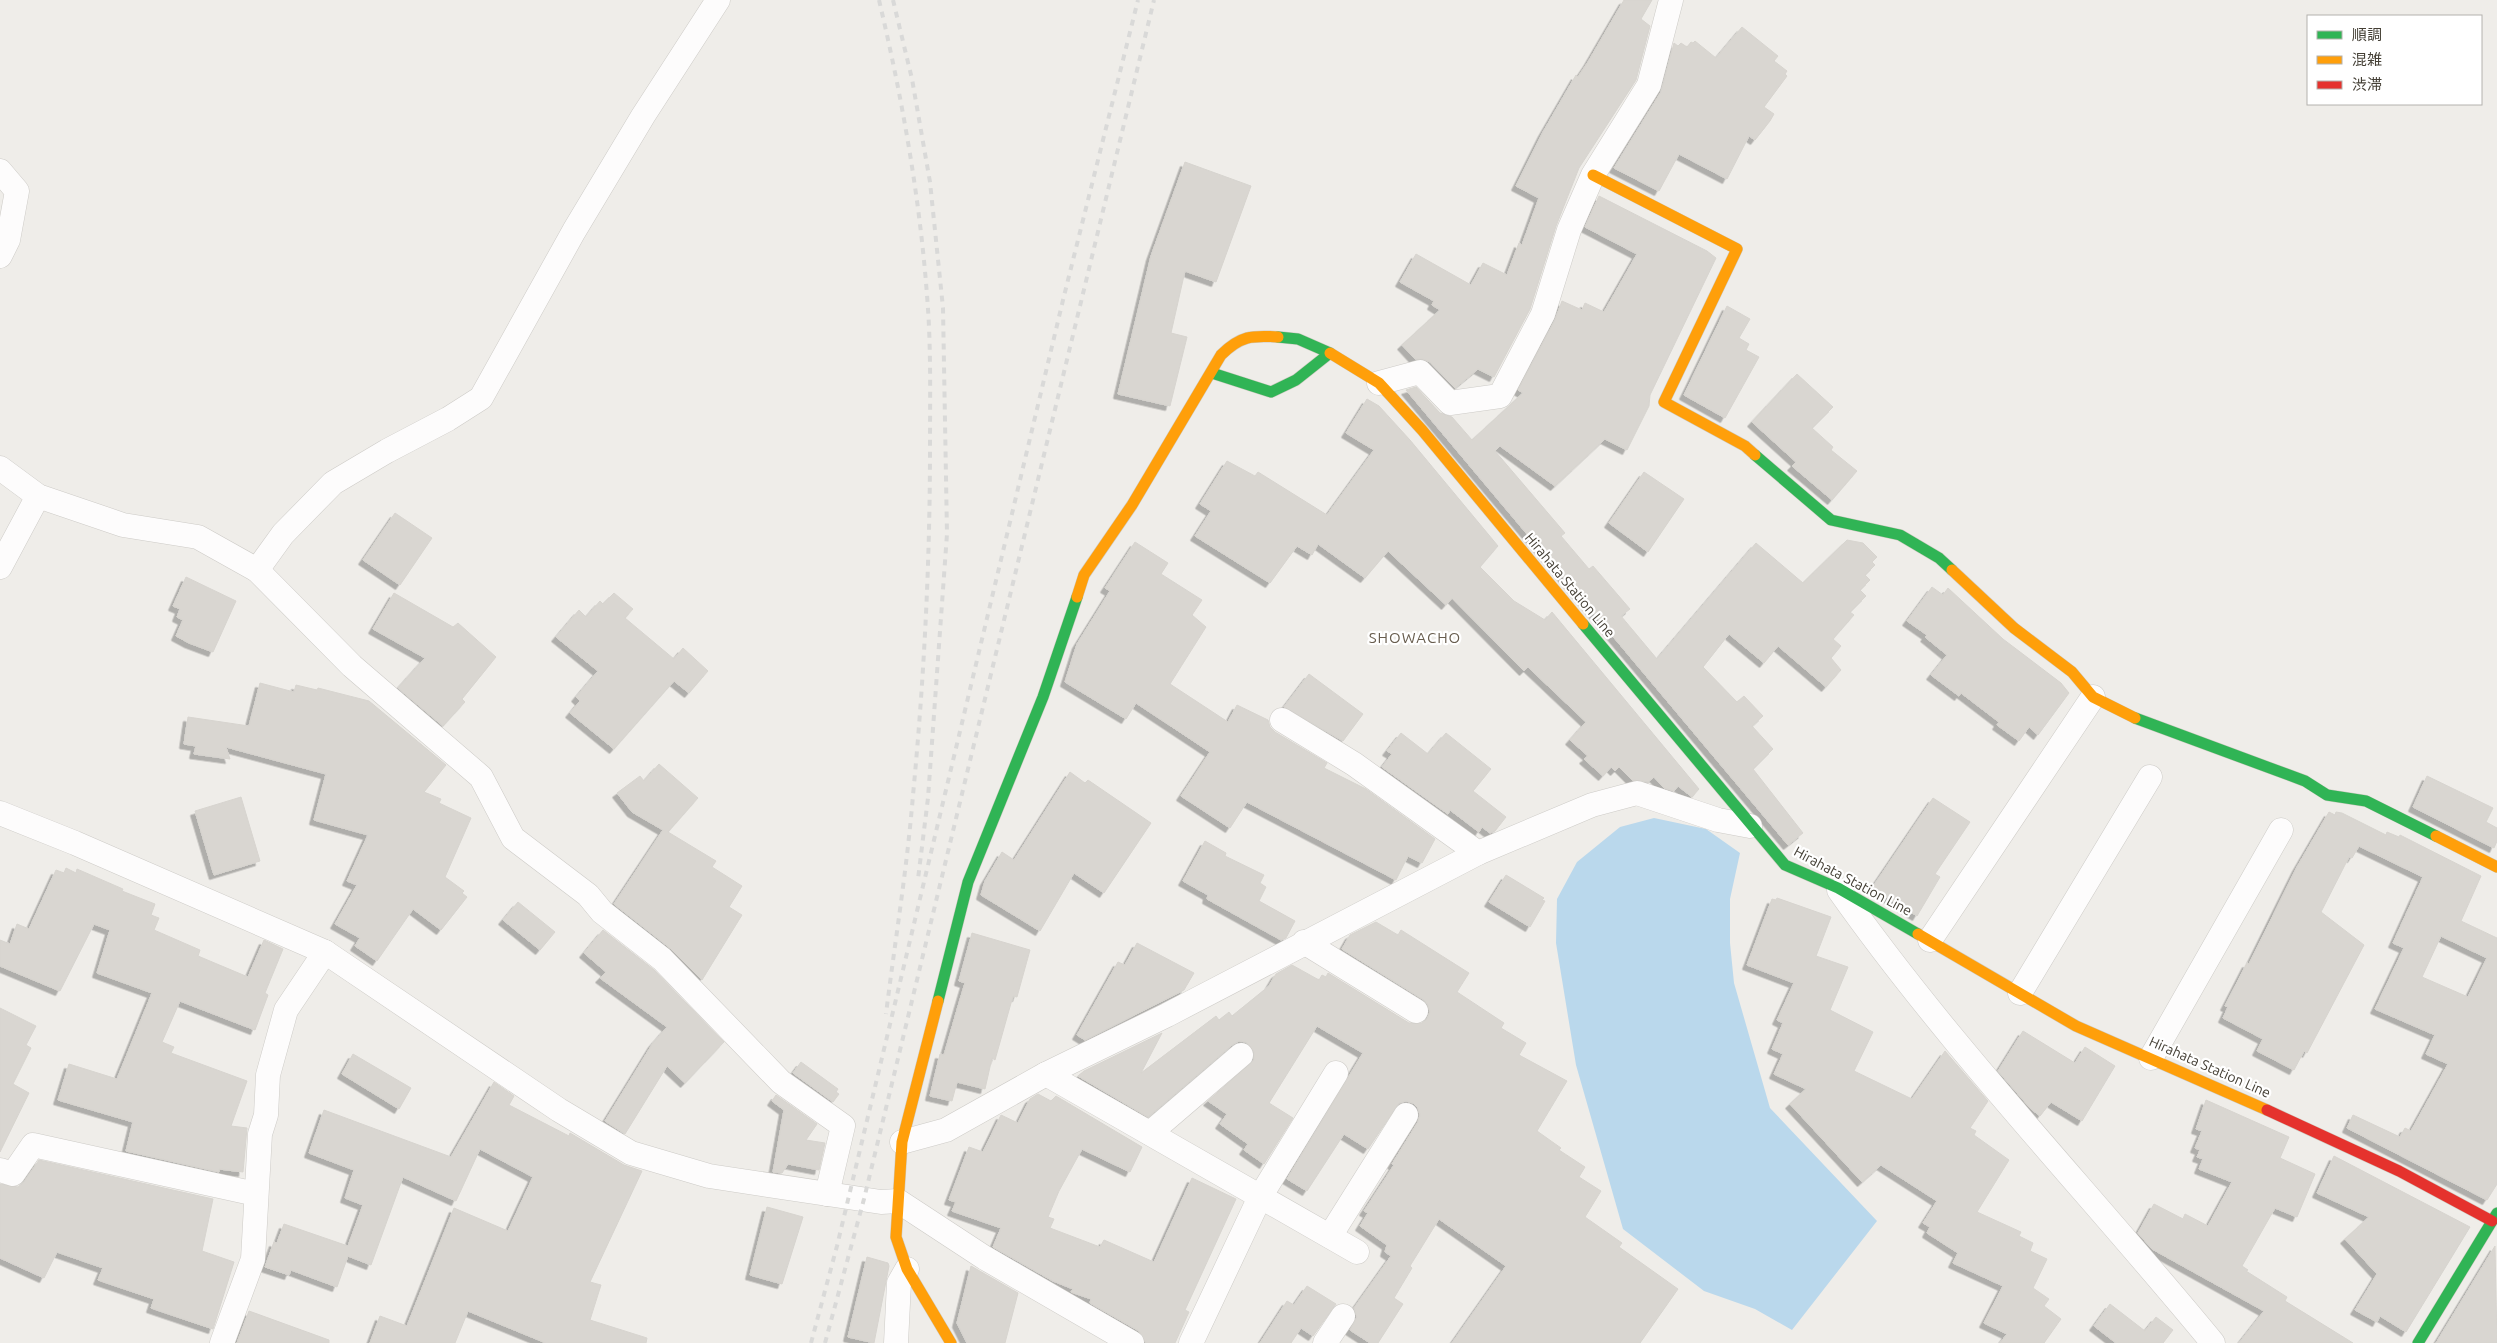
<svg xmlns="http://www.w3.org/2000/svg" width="2497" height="1343" font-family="Ubuntu,'Noto Sans JP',sans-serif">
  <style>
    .water { fill: #bad8ec }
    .building { fill: #d9d6d1; stroke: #d7d4cf; fill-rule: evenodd; filter: url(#shadow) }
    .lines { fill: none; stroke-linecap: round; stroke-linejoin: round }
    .street-casing { stroke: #cdcbc7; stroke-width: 25 }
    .fast-casing { stroke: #cecac0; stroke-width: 12 }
    .slow-casing { stroke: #cecac0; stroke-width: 12 }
    .jam-casing { stroke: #cecac0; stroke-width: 12 }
    .street { stroke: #fdfcfc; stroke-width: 24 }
    .fast { stroke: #30b455; stroke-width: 11 }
    .slow { stroke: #ff9f0a; stroke-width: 11 }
    .jam { stroke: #e5322d; stroke-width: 11 }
    .rail { stroke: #d9d9d8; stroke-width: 4; stroke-dasharray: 6 6; stroke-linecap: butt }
    .labels { text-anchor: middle; stroke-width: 4.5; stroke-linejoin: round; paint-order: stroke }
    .street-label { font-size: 14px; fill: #443f35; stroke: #fff }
    .neighbourhood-label { font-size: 15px; letter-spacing: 1px; fill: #675c4d; stroke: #fff }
  </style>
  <defs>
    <filter id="shadow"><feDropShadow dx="-4.5" dy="4.5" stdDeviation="0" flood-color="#0004"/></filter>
  </defs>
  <rect width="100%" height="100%" fill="#efede9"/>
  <!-- water -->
  <polygon class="water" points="1654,818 1706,829 1740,853 1730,899 1730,943 1734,983 1770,1108 1877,1221 1792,1330 1755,1309 1704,1291 1623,1229 1576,1065 1556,943 1557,899 1577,862 1620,827"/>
  <!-- building -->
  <g class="building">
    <polygon points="1624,0 1652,0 1641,19 1650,26 1636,80 1579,168 1556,226 1530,309 1494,377 1478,369 1455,388 1430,362 1423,359 1415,359 1402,345 1440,310 1432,305 1434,301 1400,282 1416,254 1471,285 1483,263 1507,275 1519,243 1522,245 1539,198 1516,186 1543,132 1576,75 1578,77 1588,62"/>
    <polygon points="1742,27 1778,56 1774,61 1787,71 1785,74 1787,76 1764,107 1774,114 1770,121 1755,140 1749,136 1727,179 1679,154 1659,191 1614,168 1661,92 1674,43 1678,46 1681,43 1687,47 1691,42 1693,43 1695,41 1716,58"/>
    <polygon points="1185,162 1251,186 1216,282 1185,271 1171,333 1187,337 1170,406 1118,394 1151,256"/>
    <polygon points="1599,196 1707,251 1716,258 1650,395 1649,406 1627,450 1605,439 1555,486 1500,446 1495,451 1565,533 1561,536 1589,569 1593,566 1630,609 1621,616 1657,659 1756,543 1803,583 1847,540 1863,543 1877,557 1872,562 1875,565 1865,575 1870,580 1860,590 1866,596 1850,612 1854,615 1833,639 1841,646 1831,658 1841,670 1826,687 1778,646 1764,663 1729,634 1703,667 1737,702 1744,696 1763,716 1752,726 1773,749 1753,769 1803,833 1788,845 1406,390 1416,387 1440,413 1452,417 1472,440 1523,393 1518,390 1555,320 1562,301 1582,310 1585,303 1604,312 1637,254 1585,227"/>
    <polygon points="1727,306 1750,319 1739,338 1749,344 1746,350 1759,357 1725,418 1684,395"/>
    <polygon points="1797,374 1833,407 1812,428 1833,447 1831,450 1857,471 1832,500 1792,466 1796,462 1752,422"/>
    <polygon points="1367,399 1379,406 1410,440 1498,546 1480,567 1514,601 1545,620 1552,612 1699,789 1692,797 1678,786 1674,791 1664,788 1654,777 1648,782 1632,780 1619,767 1615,771 1611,767 1603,776 1584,759 1588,756 1570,740 1586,722 1528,667 1524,671 1452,598 1446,605 1388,551 1365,578 1318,544 1312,555 1297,546 1270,583 1195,536 1211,511 1200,504 1227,461 1255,476 1258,472 1327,515 1374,450 1346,433"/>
    <polygon points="1644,472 1684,499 1648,552 1609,523"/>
    <polygon points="395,513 432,538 400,585 363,560"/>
    <polygon points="1135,542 1168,563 1161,574 1202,600 1192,615 1206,627 1170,684 1228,722 1237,705 1268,720 1270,727 1275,732 1327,763 1324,768 1366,789 1435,839 1422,863 1408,856 1396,880 1247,802 1230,828 1181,796 1210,752 1136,703 1126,719 1065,682 1077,644 1110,591 1105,588"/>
    <polygon points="186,577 236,601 213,652 189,643 176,636 183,620 177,617 180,609 173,606"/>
    <polygon points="1932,587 1943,595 1948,588 2003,639 2061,683 2069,693 2038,735 2029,727 2019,741 1997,725 1999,722 1961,693 1959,696 1931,675 1947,655 1925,637 1927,635 1907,621"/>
    <polygon points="394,593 453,627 458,623 496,657 462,699 465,702 443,726 398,688 425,658 373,629"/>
    <polygon points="614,593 633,609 625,618 674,659 683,648 708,671 689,693 674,681 614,749 570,713 580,701 576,697 598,671 556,637 579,610 586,617 600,601 603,604"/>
    <polygon points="1309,674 1363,714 1343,741 1284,707"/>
    <polygon points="260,683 294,692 296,685 317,690 318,688 369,701 446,765 424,792 441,799 439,803 471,818 445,877 464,891 462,893 467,897 441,930 413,909 377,961 355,946 360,938 335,924 357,885 347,881 368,835 314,820 326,774 226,747 230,759 194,754 196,746 184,744 188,717 249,726"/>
    <polygon points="1401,733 1428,754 1446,733 1491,769 1473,791 1506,817 1495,831 1490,833 1482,827 1479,832 1450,810 1448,814 1382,767 1392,754 1387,751"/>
    <polygon points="659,764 698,798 668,832 716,861 712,867 742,886 729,907 742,915 702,980 670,948 614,904 663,830 632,812 617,793 640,776 644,781"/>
    <polygon points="1070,772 1085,783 1088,780 1151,823 1104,893 1074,873 1040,931 981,895 985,881 1002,852 1014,860"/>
    <polygon points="2427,776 2493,808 2486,822 2497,828 2497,841 2494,848 2413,807"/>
    <polygon points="241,797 260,861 214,875 195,811"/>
    <polygon points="1933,798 1970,822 1935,874 1940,877 1917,916 1872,888"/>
    <path d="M2329,812l6,3 1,-3 6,1 44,22 1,-3 12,5 1,-2 81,41 -20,45 36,17v246l-10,16 -140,-72 6,-13 47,22 5,-9 6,3 37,-67 -22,-10 9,-19 -60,-26 29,-61 -11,-5 30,-66 -64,-31 -7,12 -3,-1 -28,55 43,33 -57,108 -3,-2 -10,19 -37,-19 6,-12 -40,-21 5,-11 -3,-1 22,-43 2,1 48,-97zM2441,936l46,22 -19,39 -46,-20z"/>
    <polygon points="1205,841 1226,853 1225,856 1264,875 1260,883 1266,887 1259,901 1295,921 1286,938 1281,940 1207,899 1208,895 1183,881"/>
    <polygon points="66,868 76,873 77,869 123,889 122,891 155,904 151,915 159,918 154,930 200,950 198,956 248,977 264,940 283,949 265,993 268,995 255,1030 180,1001 162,1042 174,1047 171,1053 247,1081 231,1126 247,1128 243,1172 219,1169 219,1172 126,1151 133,1122 58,1100 69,1064 117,1079 152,993 97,973 110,930 94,924 60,991 0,966 0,940 10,944 17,924 29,929 56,870 64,873"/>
    <polygon points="1506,875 1544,898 1542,900 1545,901 1530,927 1489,902"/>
    <polygon points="1777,898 1831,917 1816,956 1848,967 1830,1010 1873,1032 1854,1071 1912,1099 1945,1051 1988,1101 1970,1128 1976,1131 1974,1135 2009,1160 1977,1212 2021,1232 2019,1236 2033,1243 2030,1251 2047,1259 2033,1288 2049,1299 2044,1306 2061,1319 2044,1343 2000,1343 2007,1334 1984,1323 2003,1286 1953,1263 1958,1253 1927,1233 1930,1227 1923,1223 1937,1201 1881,1165 1862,1182 1790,1104 1806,1089 1774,1074 1783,1054 1772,1049 1783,1023 1777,1020 1794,983 1747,965 1772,899 1776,900"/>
    <polygon points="518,902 555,932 540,950 503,920"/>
    <polygon points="1376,922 1398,935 1401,930 1469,973 1457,992 1504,1023 1501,1028 1526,1043 1519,1055 1567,1081 1537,1131 1561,1148 1559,1150 1585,1167 1579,1177 1601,1191 1585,1217 1622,1243 1619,1247 1678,1289 1640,1343 1452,1343 1506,1266 1439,1219 1410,1266 1412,1268 1394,1298 1403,1304 1378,1343 1370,1343 1350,1330 1357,1317 1354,1308 1391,1256 1385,1252 1387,1245 1360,1226 1368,1213 1364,1211 1394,1165 1392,1164 1418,1122 1420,1115 1418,1108 1413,1103 1406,1101 1399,1103 1368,1149 1344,1134 1307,1191 1287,1179 1363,1053 1317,1026 1269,1103 1293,1118 1264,1164 1244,1150 1248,1144 1220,1124 1227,1114 1208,1101 1254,1060 1254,1052 1246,1042 1239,1041 1232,1045 1148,1117 1078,1076 1084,1071 1162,1033 1141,1073 1216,1016 1219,1020 1229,1012 1232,1016 1269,986 1276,974 1292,965 1319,980 1322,975 1326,977 1328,973 1409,1023 1422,1023 1427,1019 1430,1012 1428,1005 1424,1000 1342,949 1350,935"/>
    <polygon points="603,930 653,969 724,1042 685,1083 667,1066 625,1134 605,1121 653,1043 667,1027 600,978 606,972 584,953"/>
    <polygon points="972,933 1030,950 1017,997 1013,996 995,1060 992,1058 985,1089 957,1082 952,1101 930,1096 940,1054 944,1055 959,1003 965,983 959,981"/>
    <polygon points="1137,943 1194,973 1184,990 1085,1040 1077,1035 1118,962 1125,965"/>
    <polygon points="0,1008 36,1026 26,1045 31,1048 13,1084 29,1093 0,1152"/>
    <polygon points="2023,1031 2075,1063 2085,1047 2115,1066 2082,1121 2051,1102 2040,1116 2031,1109 1998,1071"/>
    <polygon points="353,1054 411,1088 399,1109 342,1074"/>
    <polygon points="801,1062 838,1089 836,1092 839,1094 833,1102 793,1073"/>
    <polygon points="494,1082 514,1096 509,1105 569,1136 570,1133 624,1165 642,1171 590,1282 601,1285 590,1320 647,1338 646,1343 546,1343 468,1311 455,1343 370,1343 380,1316 407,1326 454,1208 508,1231 533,1177 480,1149 456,1201 403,1177 371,1265 348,1256 337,1287 291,1270 289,1275 265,1267 274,1242 277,1243 284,1224 348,1246 363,1205 345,1198 354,1170 309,1153 324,1110 451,1157"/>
    <polygon points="1038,1094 1051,1101 1056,1096 1142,1147 1130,1172 1082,1149 1059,1191 1048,1217 1054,1219 1050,1228 1100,1247 1104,1240 1154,1262 1192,1178 1236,1199 1185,1310 1189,1312 1175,1343 1146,1343 1139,1331 1090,1303 1091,1299 1071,1292 1073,1289 1053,1281 993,1247 1001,1228 952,1211 956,1202 949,1200 969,1147 983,1152 1001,1115 1018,1123 1030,1099"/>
    <polygon points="776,1095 817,1124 806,1140 825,1143 819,1170 788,1164 782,1173 773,1172 784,1110 772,1101"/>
    <polygon points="2206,1100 2289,1137 2280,1158 2315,1174 2297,1217 2275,1208 2242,1266 2248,1270 2246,1271 2287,1297 2285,1301 2353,1343 2239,1343 2264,1311 2152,1249 2138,1233 2154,1204 2183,1219 2185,1214 2208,1226 2232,1182 2199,1169 2203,1159 2197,1157 2200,1150 2195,1148 2202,1131 2196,1129"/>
    <polygon points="2334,1156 2470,1227 2406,1332 2380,1316 2377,1322 2355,1310 2377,1274 2345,1239 2369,1217 2317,1193"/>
    <polygon points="39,1160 213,1199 202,1251 234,1262 213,1329 151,1308 154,1299 98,1280 103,1268 57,1252 44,1278 0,1258 0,1184 18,1187 24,1182"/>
    <polygon points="767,1207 803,1217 782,1284 750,1275"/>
    <polygon points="2495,1246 2497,1343 2436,1343"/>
    <polygon points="867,1257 888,1263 889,1266 874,1343 848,1337"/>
    <polygon points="971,1266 1018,1293 1005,1343 967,1343 957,1323"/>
    <polygon points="1307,1286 1336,1304 1313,1336 1301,1328 1291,1343 1260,1343 1287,1301 1294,1305"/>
    <polygon points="2110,1304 2145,1331 2156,1317 2173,1330 2163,1343 2116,1343 2094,1326"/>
    <polygon points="249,1311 329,1340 329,1343 237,1343"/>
  </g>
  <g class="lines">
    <defs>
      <g id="street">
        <polyline points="0,171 17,191 8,240 0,256"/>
        <polyline points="1379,383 1420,372 1450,403 1500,396 1543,314 1569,230 1593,175 1649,85 1671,0"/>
        <polyline points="0,468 38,496 123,525 198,537 257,570 352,666 481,777 513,838 588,895 602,912 662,959 781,1082 843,1126 827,1194"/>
        <polyline points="0,567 38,496"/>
        <polyline points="257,570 283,534 333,483 387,451 448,419 481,398 574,231 643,116 718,0"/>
        <polyline points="1282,720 1354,764 1478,853"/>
        <polyline points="0,813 75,843 325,952 559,1110 631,1153 709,1176 881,1202 898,1201 985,1258 1132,1343"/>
        <path d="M1839,890c113,160 250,302 374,453"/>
        <polyline points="1930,940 2093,697"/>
        <polyline points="1304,942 1416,1011"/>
        <polyline points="2020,993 2150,777"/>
        <polyline points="2151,1058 2281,830"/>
        <polyline points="1046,1074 1357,1252"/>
        <polyline points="1150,1133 1241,1055"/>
        <polyline points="902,1142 946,1130 1046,1074 1167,1015 1478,853 1592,805 1637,793 1718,820 1750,826"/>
        <polyline points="0,1170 13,1174 33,1145 256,1194"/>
        <polyline points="1330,1236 1406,1115"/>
        <polyline points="222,1343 253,1259 260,1134 266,1115 268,1075 286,1010 325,952"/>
        <polyline points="896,1343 899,1283 907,1269"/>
        <polyline points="1191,1343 1260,1197 1336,1073"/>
        <polyline points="1325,1343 1343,1316"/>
      </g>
      <g id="fast">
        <polyline points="1212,373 1271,392 1296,380 1330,353 1298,339 1278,337"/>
        <polyline points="1755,455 1831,520 1900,535 1939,558 1952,570"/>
        <polyline points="1583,624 1785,865 1838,888 1918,934"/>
        <polyline points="2135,718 2305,781 2327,795 2366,801 2436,836"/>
        <polyline points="938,1001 968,882 1043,697 1077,597"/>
        <polyline points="2418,1343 2497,1213"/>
      </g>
      <g id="slow">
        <polyline points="1593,175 1737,249 1664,402 1745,446 1755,455"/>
        <polyline points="1330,353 1379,383 1422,430 1583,624"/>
        <polyline points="1952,570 2014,628 2072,672 2093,697 2135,718"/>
        <path d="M1077,597l7,-22 48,-70 89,-150c19,-19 31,-20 57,-18"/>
        <polyline points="2436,836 2497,867"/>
        <polyline points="1918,934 2076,1026 2267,1110"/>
        <polyline points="938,1001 902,1142 896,1237 907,1269 951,1343"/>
      </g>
      <polyline id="jam" points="2267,1110 2399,1171 2492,1221"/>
    </defs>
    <!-- street casing -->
    <use href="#street" class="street-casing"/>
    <!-- fast casing -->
    <use href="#fast" class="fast-casing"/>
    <!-- slow casing -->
    <use href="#slow" class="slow-casing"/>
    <!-- jam casing -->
    <use href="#jam" class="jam-casing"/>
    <!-- street -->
    <use href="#street" class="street"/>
    <!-- fast -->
    <use href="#fast" class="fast"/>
    <!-- slow -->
    <use href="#slow" class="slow"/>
    <!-- jam -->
    <use href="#jam" class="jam"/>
    <!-- rail -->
    <g class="rail">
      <path d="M879,0c24,102 42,204 49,309 3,45 2,92 2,138 0,116 -6,233 -17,348 -6,74 -18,146 -27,219"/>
      <polyline points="893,0 912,79 930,182 943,308 947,534 928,798 918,879"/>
      <polyline points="811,1343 837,1246 1064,296 1138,0"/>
      <polyline points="825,1343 864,1199 1154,0"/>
    </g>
  </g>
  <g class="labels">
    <!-- street labels -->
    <g class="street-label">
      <text transform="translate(1570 585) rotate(50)" y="5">Hirahata Station Line</text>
      <text transform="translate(1853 881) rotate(28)" y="5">Hirahata Station Line</text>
      <text transform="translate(2210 1067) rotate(24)" y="5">Hirahata Station Line</text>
    </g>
    <!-- neighbourhood labels -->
    <g class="neighbourhood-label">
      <text x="1415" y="643">SHOWACHO</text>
    </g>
  </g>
  <!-- legend -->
  <rect x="2307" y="15" width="175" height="90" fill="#ffffff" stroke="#b4b2ae"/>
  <rect x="2317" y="31" width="25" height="8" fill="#30b455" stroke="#b4b2ae"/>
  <text x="2352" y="40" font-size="15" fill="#443f35">順調</text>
  <rect x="2317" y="56" width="25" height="8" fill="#ff9f0a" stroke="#b4b2ae"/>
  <text x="2352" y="65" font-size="15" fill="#443f35">混雑</text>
  <rect x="2317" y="81" width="25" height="8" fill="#e5322d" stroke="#b4b2ae"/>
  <text x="2352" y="90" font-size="15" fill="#443f35">渋滞</text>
</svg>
